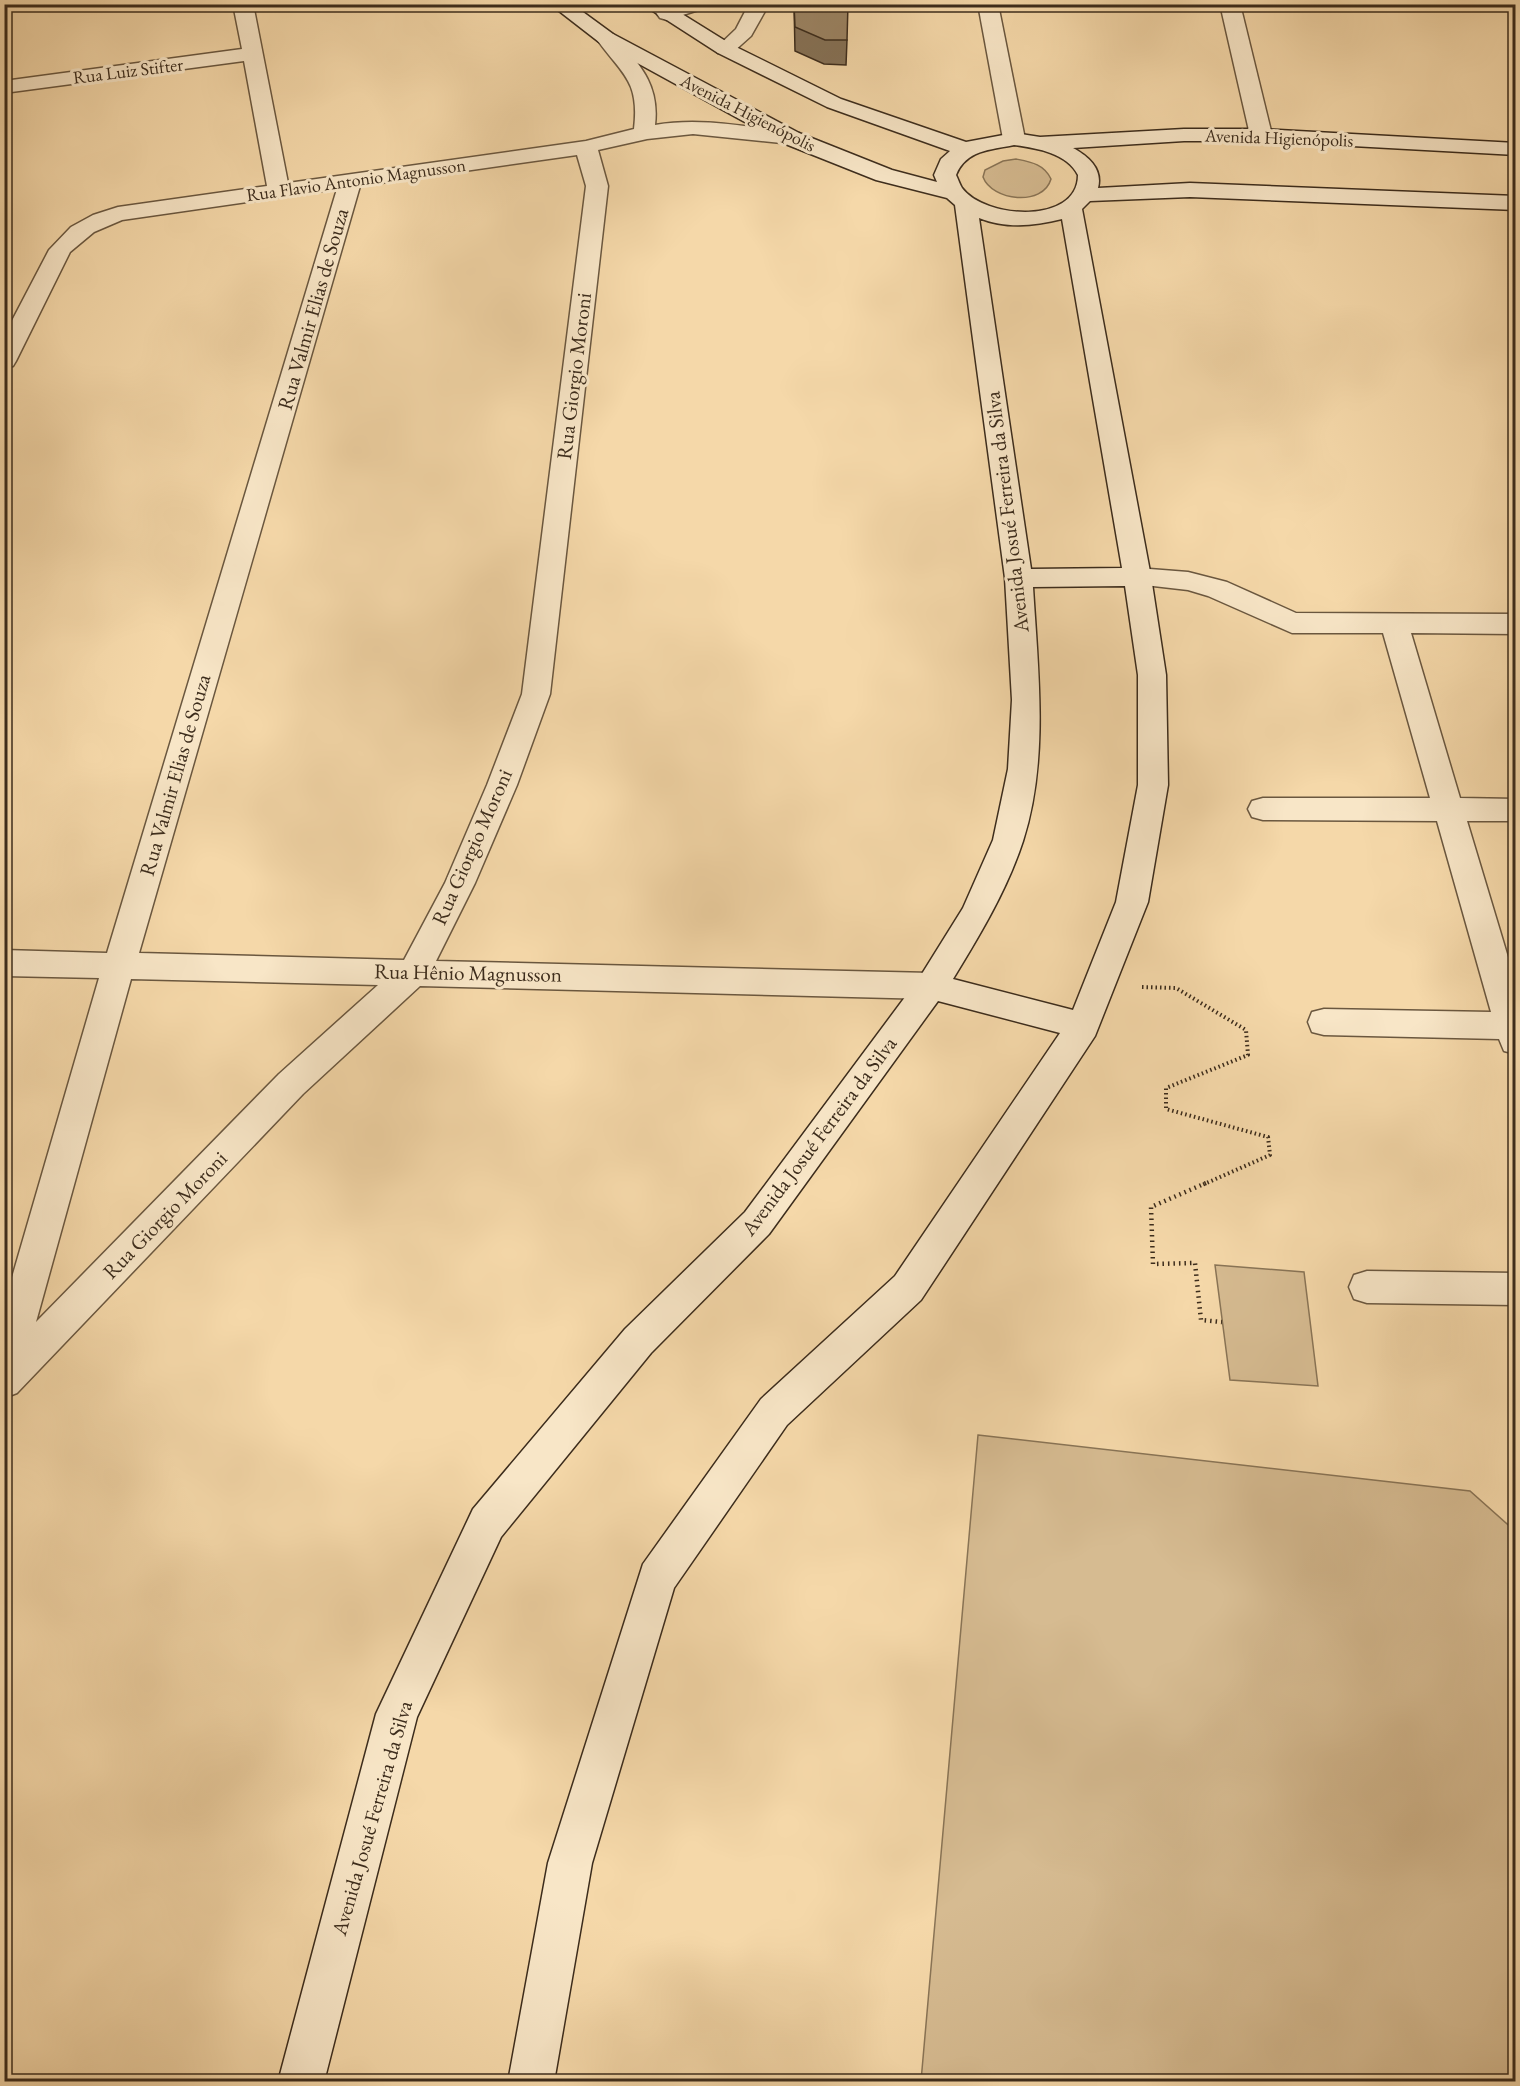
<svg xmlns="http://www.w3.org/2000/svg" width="1520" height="2086" font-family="'EB Garamond',serif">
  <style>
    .green { fill: #d6bb91; stroke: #897456; stroke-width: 1.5 }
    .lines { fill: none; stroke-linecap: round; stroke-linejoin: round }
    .minor-casing { stroke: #6a573f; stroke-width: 3 }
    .secondary-casing { stroke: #3c2c1c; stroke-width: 3 }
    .path-far1 { stroke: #3c2c1c; stroke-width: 4; stroke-dasharray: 1.5 3; stroke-linecap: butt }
    .path { stroke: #3c2c1c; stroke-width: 4.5; stroke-dasharray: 1.5 4; stroke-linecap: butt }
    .minor { fill: #f8e6c7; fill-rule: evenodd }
    .secondary { fill: #f8e6c7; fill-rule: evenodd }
    .wall { fill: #867257; stroke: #3c2c1c; stroke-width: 1.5 }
    .building { fill: #9c8565; stroke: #3c2c1c; stroke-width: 1.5 }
    .labels { text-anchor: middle; stroke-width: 6; stroke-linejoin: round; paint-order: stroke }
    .far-street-label { font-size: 18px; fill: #3c2c1c; stroke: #f8e6c7 }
    .street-label { font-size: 21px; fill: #3c2c1c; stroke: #f8e6c7 }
  </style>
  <rect width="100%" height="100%" fill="#f5d8a9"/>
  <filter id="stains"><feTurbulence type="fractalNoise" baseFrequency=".00333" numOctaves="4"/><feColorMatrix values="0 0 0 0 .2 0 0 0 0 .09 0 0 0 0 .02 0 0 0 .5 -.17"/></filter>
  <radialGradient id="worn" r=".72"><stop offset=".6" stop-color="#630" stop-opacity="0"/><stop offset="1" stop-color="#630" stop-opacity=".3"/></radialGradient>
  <!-- green -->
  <g class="green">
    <path d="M1016,159c15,3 28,5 35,20 -8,28 -59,22 -68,-2l2,-7 18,-9z"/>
    <polygon points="1215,1265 1304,1272 1318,1386 1230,1380"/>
    <polygon points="978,1435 1470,1491 1515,1531 1515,2081 921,2081"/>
  </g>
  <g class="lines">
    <defs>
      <g id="minor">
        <path d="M233,4h20l35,179 298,-42 48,-12c6,-50 -13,-55 -38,-91l3,-4h14c25,29 47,49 42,91 47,-8 90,2 136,7l8,1 3,5 -3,5 -8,1 -98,-10 -46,5 -49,11 10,36 -58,508 -33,91 -42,98 -39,78 495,12 11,4 5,9 -5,9 -11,4 -511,-13 -117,108 -286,299 -13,5v-93l95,-327 -95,-2v-26l103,3 230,-764 -215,31 -28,12 -24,20 -54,109 -3,5 -9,2v-32l45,-86 22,-23 22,-12 25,-8 149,-21 -23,-125 -240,32v-12l238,-32zM577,155l9,31 -64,508 -35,91 -42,98 -41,77 -265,-7 221,-767zM131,979l247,6 -99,89 -243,248z"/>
        <polygon points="677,4 707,4 705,8 667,20 660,18 657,14 660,10"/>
        <polygon points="749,4 769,4 751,36 732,53 718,53 715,49 736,29"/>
        <polygon points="978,4 998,4 1025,139 1022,144 1014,145 1006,144 1003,139"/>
        <polygon points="1220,4 1240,4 1272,135 1269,140 1261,141 1253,140 1250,135"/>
        <polygon points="1137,568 1188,572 1227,582 1296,613 1516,614 1516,634 1411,633 1460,798 1516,799 1516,821 1467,821 1516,984 1516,1054 1504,1051 1499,1039 1324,1035 1312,1032 1308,1022 1312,1012 1324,1009 1491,1012 1437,821 1263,820 1252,817 1248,809 1252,801 1263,798 1430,798 1383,633 1292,633 1208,596 1188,590 1127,583 1123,577 1127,571"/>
        <polygon points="1367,1271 1516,1273 1516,1305 1367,1303 1354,1299 1349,1287 1354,1275"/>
      </g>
      <path id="secondary" d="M550,4h22l41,30 186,99 93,37 45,12 -3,-7 7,-16 9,-8 -123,-44 -109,-54 -76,-49h24l66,41 109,54 125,43 48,-9 26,4 144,-8h77l255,14v12l-255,-14h-77l-111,7c15,8 30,21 25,40l92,-5 326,13v14l-326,-13 -100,4 -8,8 69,368 15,98 2,110 -20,117 -53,134 -174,264 -134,125 -113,163 -82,275 -38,219h-46l40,-219 95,-299 118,-165 134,-123 165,-243 -122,-32 -169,233 -118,119 -150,184 -84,180 -93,365h-46l98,-368 97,-205 152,-180 120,-117 175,-235 43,-69 30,-68 15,-71 4,-69 -7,-122 -50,-373 -8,-7 -71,-18 -93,-37 -184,-101zM1014,145c22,3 53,8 64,30 0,50 -93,44 -116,13 -2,-3 -4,-9 -6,-13 10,-25 34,-25 58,-30zM979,218c27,11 55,8 83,1l60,349 -91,1zM1125,586l13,89v110l-22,117 -43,108 -120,-31c27,-44 54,-89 70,-138 26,-81 15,-171 10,-254z"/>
    </defs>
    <!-- minor casing -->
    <use href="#minor" class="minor-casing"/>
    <!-- secondary casing -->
    <use href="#secondary" class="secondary-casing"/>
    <!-- path-far1 -->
    <polyline class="path-far1" points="1142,987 1176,988 1246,1030 1248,1055 1166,1088 1166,1109 1268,1137 1270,1155 1202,1185"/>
    <!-- path -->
    <polyline class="path" points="1206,1183 1151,1207 1153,1264 1195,1263 1201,1320 1222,1322"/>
    <!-- minor -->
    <use href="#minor" class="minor"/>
    <!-- secondary -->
    <use href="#secondary" class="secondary"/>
  </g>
  <!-- wall -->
  <polygon class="wall" points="794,4 847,40 846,65 824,64 795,51"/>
  <!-- building -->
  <polygon class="building" points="794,4 848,4 847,40 825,40 795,27"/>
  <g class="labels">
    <!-- far-street labels -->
    <g class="far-street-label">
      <text transform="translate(128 71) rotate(-7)" y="6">Rua Luiz Stifter</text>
      <text transform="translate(748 113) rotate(27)" y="6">Avenida Higienópolis</text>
      <text transform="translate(1279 138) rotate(2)" y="6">Avenida Higienópolis</text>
      <text transform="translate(356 180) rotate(-8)" y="6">Rua Flavio Antonio Magnusson</text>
    </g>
    <!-- street labels -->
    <g class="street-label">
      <text transform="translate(313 309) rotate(-74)" y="7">Rua Valmir Elias de Souza</text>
      <text transform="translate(574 376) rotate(-83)" y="7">Rua Giorgio Moroni</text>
      <text transform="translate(1007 512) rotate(-97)" y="7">Avenida Josué Ferreira da Silva</text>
      <text transform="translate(175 775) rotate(-74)" y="7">Rua Valmir Elias de Souza</text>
      <text transform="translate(472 847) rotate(-66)" y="7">Rua Giorgio Moroni</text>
      <text transform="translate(468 973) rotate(1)" y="7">Rua Hênio Magnusson</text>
      <text transform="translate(819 1136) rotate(-53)" y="7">Avenida Josué Ferreira da Silva</text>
      <text transform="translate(165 1215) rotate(-46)" y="7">Rua Giorgio Moroni</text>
      <text transform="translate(372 1818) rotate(-74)" y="7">Avenida Josué Ferreira da Silva</text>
    </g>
  </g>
  <!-- margin -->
  <rect width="1520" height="2086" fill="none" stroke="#f5d8a9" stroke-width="24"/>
  <rect x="6" y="6" width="1508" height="2074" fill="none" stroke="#3c2c1c" stroke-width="3"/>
  <rect x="12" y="12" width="1496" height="2062" fill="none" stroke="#3c2c1c" stroke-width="1.5"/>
  <rect width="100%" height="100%" filter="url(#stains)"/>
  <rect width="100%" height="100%" fill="url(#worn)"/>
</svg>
